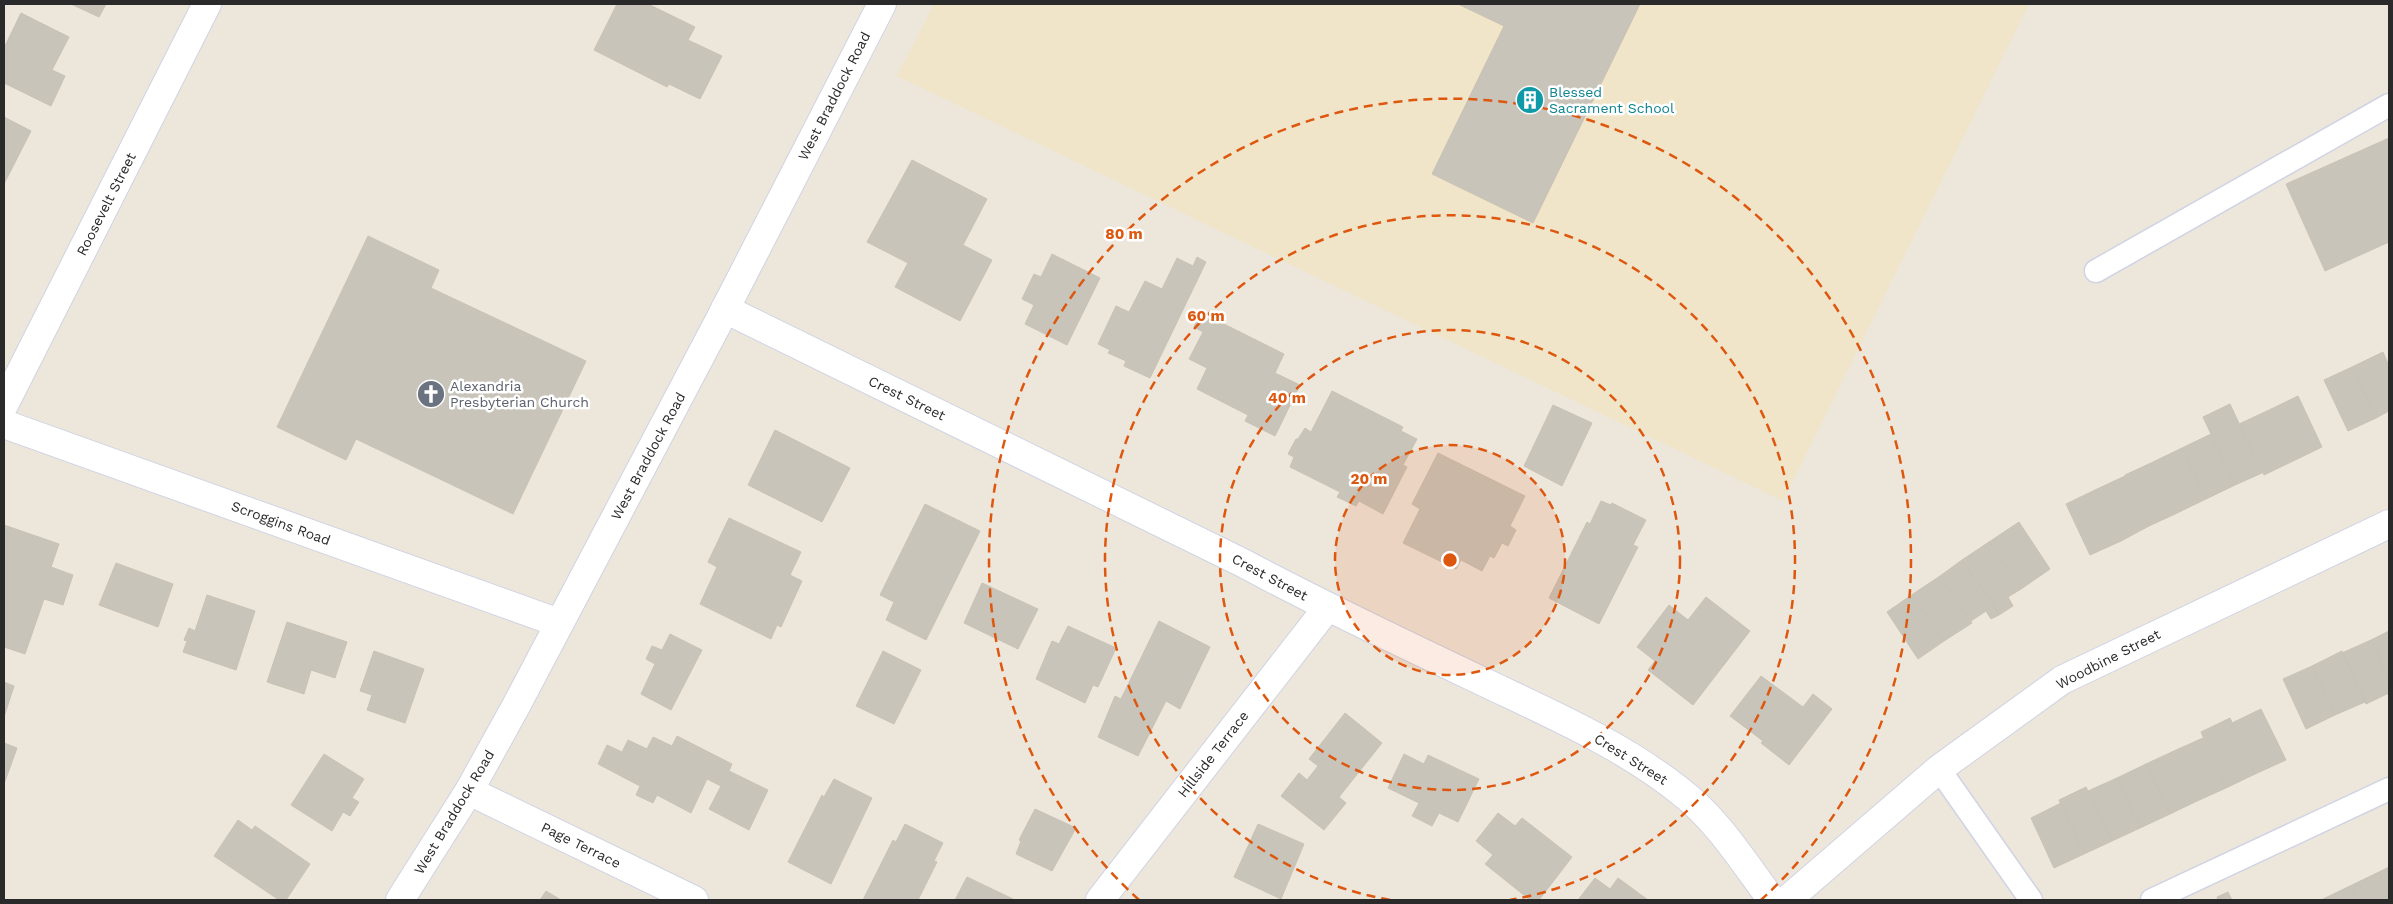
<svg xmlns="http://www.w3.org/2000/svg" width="2393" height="904" font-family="'Work Sans',sans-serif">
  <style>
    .education { fill: #f0e5c9 }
    .building { fill: #c8c4ba; stroke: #c9c2b4 }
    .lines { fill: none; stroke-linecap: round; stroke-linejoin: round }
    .service-casing { stroke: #d0d3e4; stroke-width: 25 }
    .minor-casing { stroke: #d0d3e4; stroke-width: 30 }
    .secondary-casing { stroke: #d0d3e4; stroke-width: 30 }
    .service { stroke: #fff; stroke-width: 22 }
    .minor { stroke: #fff; stroke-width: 28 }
    .secondary { stroke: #fff; stroke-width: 28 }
    .ring { fill: none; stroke: #de570e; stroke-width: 2.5; stroke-dasharray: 9 6 }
    .labels { text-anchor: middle; stroke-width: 5; stroke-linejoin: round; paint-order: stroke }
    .culture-label { font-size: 14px; fill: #0d838f; stroke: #fff; text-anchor: start }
    .street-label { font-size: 14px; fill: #2a2a2a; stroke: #fff }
    .worship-label { font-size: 14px; fill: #5b616d; stroke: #fff; text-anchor: start }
    .centre { fill: #de570e; stroke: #fff; stroke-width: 2.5 }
    .ring-label { font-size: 15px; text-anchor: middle; font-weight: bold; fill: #de570e; stroke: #fff; stroke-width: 5; stroke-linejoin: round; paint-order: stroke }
  </style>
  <rect width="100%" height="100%" fill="#ede6db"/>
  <!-- education -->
  <polygon class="education" points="934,4 2029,4 1783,501 897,76"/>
  <!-- building -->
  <g class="building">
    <polygon points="71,4 106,4 99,17"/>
    <polygon points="617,4 648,4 695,27 688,40 722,56 700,99 669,84 667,87 594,50"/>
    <polygon points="1458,4 1640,4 1533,223 1432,174 1504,26"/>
    <polygon points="21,13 69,37 52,70 65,76 51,106 4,83 4,48"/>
    <polygon points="4,117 31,131 4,184"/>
    <polygon points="2389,138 2389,242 2325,271 2286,184"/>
    <polygon points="912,160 987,199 963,245 992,260 960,321 895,287 908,263 867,242"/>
    <polygon points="368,236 439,270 431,288 586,361 513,514 356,439 346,460 277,427"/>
    <polygon points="1052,254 1100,278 1067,345 1025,324 1034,305 1022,299 1034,274 1041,277"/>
    <polygon points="1197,257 1206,262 1150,378 1124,366 1126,361 1108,353 1110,350 1098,344 1116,306 1129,312 1145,281 1162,289 1177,258 1193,266"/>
    <polygon points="1210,317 1284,354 1275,373 1300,385 1275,436 1245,421 1248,415 1197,389 1207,368 1189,359 1203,332 1194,327 1198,318 1207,322"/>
    <polygon points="2383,352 2389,366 2389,411 2376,418 2352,367"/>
    <polygon points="2352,367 2376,418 2348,431 2324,380"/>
    <polygon points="1332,391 1403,427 1401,431 1417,439 1403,465 1407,467 1383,514 1359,501 1356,506 1337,497 1340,492 1290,467 1294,457 1288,454 1296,439 1298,439 1305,428 1311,432"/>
    <polygon points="2298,396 2322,447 2291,462 2267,411"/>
    <polygon points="2230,404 2262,473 2235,485 2203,417"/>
    <polygon points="1553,405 1592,423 1562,486 1524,466"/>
    <polygon points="2267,411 2291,462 2264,475 2239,424"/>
    <polygon points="775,430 850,468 822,522 748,485"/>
    <polygon points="2211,434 2235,485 2206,499 2182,448"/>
    <polygon points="2182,448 2206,499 2175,514 2151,463"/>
    <polygon points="1438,453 1525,496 1510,526 1516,530 1508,546 1502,543 1494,558 1490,556 1482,571 1461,560 1456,569 1403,543 1420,509 1412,504"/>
    <polygon points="2151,463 2175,514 2149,526 2125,475"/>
    <polygon points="2125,476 2149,526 2121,541 2095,490"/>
    <polygon points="2095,490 2121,541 2090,555 2066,504"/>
    <polygon points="1601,501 1611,505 1612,503 1646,520 1633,545 1638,547 1599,624 1549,598 1587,522 1590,524"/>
    <polygon points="925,504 980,531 926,640 886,620 894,602 880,595"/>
    <polygon points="729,518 801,552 790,575 802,581 781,627 777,625 771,639 700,604 717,567 708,562"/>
    <polygon points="2019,522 2050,569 2021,589 1989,542"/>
    <polygon points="4,525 59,544 51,567 73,575 63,605 44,599 25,654 4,647"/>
    <polygon points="1989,542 2021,589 2008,597 2013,606 1999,615 1962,560"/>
    <polygon points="1962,560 1994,606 1999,615 1991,619 1986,611 1971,621 1940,576"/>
    <polygon points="116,563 173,584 158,627 99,605"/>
    <polygon points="1940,576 1972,623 1944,641 1913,594"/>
    <polygon points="982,583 1038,609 1018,649 964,623"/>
    <polygon points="1913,594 1944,641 1918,659 1887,612"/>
    <polygon points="207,595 255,611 236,670 183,652 187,641 184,640 189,628 195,631"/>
    <polygon points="1706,597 1750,631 1693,705 1648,670 1655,661 1637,647 1669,605 1688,620"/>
    <polygon points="1159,621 1210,647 1180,709 1166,701 1138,756 1098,737 1115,696 1121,699"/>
    <polygon points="287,622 347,642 335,678 311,670 304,694 267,682"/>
    <polygon points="1068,626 1116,648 1098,687 1093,685 1085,703 1036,679 1052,641 1059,644"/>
    <polygon points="2389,631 2389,679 2371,640"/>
    <polygon points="670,634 702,650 671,710 641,694 655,664 646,659 652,646 662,650"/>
    <polygon points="2371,640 2389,679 2389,693 2366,704 2342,653"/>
    <polygon points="374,651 424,669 405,723 367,710 372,695 360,691"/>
    <polygon points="883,651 921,670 894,724 856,706"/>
    <polygon points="2342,651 2365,702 2335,715 2312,666"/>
    <polygon points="2312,666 2335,715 2306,729 2283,679"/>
    <polygon points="1761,676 1803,707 1813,694 1832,709 1789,765 1761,743 1763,741 1730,716"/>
    <polygon points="4,682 14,686 4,717"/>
    <polygon points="2261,709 2286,760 2255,774 2232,723"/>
    <polygon points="1345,713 1382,743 1339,797 1346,803 1324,830 1281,796 1299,773 1307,780 1318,766 1309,759"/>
    <polygon points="2230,718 2255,774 2226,788 2201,732"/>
    <polygon points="677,736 732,764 729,771 768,790 749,830 709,809 721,786 707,779 691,813 657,795 653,803 636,795 640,786 598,764 607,745 622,752 628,740 647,749 653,737 672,746"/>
    <polygon points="2203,738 2226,788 2197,801 2174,751"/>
    <polygon points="4,743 17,748 4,784"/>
    <polygon points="2174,751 2197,801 2170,814 2146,764"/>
    <polygon points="324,754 364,779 352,798 359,802 350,816 343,812 332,831 291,805"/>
    <polygon points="1404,754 1424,764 1428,755 1479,779 1458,822 1439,813 1432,826 1412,816 1419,803 1388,788"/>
    <polygon points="2146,764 2170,814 2140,828 2117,778"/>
    <polygon points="2117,778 2140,828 2112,841 2088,791"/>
    <polygon points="834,779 872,798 831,884 788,862 822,795 824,797"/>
    <polygon points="2086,787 2112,841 2084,854 2059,800"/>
    <polygon points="2061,803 2084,854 2054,868 2031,818"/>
    <polygon points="1035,809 1076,828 1052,871 1016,854 1021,841 1019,840"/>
    <polygon points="1498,813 1515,826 1522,818 1572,857 1539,900 1530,900 1485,864 1493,855 1476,841"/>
    <polygon points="238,820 252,830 255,826 310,864 286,900 279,900 214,856"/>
    <polygon points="905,824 943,843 934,861 937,862 918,900 863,900 893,840 896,842"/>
    <polygon points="1258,824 1304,844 1281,899 1234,877"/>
    <polygon points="2389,867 2389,895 2379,872"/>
    <polygon points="2379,872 2389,895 2389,900 2357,900 2350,886"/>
    <polygon points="967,877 1013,899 1013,900 955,900"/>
    <polygon points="1595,878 1610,889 1618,878 1648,900 1578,900"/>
    <polygon points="2350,886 2357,900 2321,900"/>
    <polygon points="546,891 561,900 540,900"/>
    <polygon points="2228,892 2232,900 2218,900 2217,897"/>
  </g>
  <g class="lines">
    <defs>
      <g id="service">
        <polyline points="2096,271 2389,105"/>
        <polyline points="1939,769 2031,900"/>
        <polyline points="2152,900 2389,789"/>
      </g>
      <g id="minor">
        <path d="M725,309l518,254c80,43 161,81 243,120 67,32 136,62 194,108 38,29 64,72 92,109"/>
        <polyline points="4,405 207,4"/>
        <polyline points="4,424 559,623"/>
        <polyline points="469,791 694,900"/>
        <polyline points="1100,900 1327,608"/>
        <polyline points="1787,900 1939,769 2062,680 2389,524"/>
      </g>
      <polyline id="secondary" points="400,900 469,791 516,706 719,321 882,4"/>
    </defs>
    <!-- service casing -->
    <use href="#service" class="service-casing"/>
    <!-- minor casing -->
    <use href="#minor" class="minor-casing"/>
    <!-- secondary casing -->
    <use href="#secondary" class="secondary-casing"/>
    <!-- service -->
    <use href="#service" class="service"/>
    <!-- minor -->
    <use href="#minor" class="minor"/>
    <!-- secondary -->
    <use href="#secondary" class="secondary"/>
  </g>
  <!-- distance rings -->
  <circle cx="1450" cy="560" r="115" fill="#de570e" fill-opacity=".12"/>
  <g class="ring">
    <circle cx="1450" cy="560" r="115"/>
    <circle cx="1450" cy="560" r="230"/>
    <path d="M1390 900A345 345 0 1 1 1510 900"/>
    <path d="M1139 900A461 461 0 1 1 1761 900"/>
  </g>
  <!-- icons -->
  <defs>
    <symbol id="building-disc" viewBox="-11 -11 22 22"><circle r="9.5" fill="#0f9aa8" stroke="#fff"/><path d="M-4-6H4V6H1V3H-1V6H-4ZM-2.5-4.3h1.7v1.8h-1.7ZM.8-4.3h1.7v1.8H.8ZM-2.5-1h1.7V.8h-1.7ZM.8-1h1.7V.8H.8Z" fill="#fff"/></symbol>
    <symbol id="church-disc" viewBox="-11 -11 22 22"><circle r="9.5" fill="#6b7280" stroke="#fff"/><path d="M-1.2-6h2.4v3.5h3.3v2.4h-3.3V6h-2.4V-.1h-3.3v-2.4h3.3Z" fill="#fff"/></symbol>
  </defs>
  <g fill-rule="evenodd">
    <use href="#building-disc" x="1514" y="84" width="32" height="32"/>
    <use href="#church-disc" x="415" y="378" width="32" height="32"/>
  </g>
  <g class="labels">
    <!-- culture labels -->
    <g class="culture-label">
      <text x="1549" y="97">Blessed<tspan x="1549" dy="16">Sacrament School</tspan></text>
    </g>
    <!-- street labels -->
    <g class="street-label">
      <text transform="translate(834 96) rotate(-63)" y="5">West Braddock Road</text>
      <text transform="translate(106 204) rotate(-63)" y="5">Roosevelt Street</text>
      <text transform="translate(907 398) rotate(26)" y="5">Crest Street</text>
      <text transform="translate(648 456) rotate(-62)" y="5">West Braddock Road</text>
      <text transform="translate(281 523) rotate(20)" y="5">Scroggins Road</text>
      <text transform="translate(1270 577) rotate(28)" y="5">Crest Street</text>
      <text transform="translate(2108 659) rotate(-27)" y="5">Woodbine Street</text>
      <text transform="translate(1213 754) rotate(-52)" y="5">Hillside Terrace</text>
      <text transform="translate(1631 759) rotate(32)" y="5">Crest Street</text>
      <text transform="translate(454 812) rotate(-59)" y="5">West Braddock Road</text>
      <text transform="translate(581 845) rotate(26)" y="5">Page Terrace</text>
    </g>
    <!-- worship labels -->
    <g class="worship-label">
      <text x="450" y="391">Alexandria<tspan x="450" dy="16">Presbyterian Church</tspan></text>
    </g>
  </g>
  <circle cx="1450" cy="560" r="8" class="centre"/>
  <g class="ring-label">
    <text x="1124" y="239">80 m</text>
    <text x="1206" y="321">60 m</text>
    <text x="1287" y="403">40 m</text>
    <text x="1369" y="484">20 m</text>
  </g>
  <!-- border -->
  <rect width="2393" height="904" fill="none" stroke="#2a2a2a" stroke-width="10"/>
</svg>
